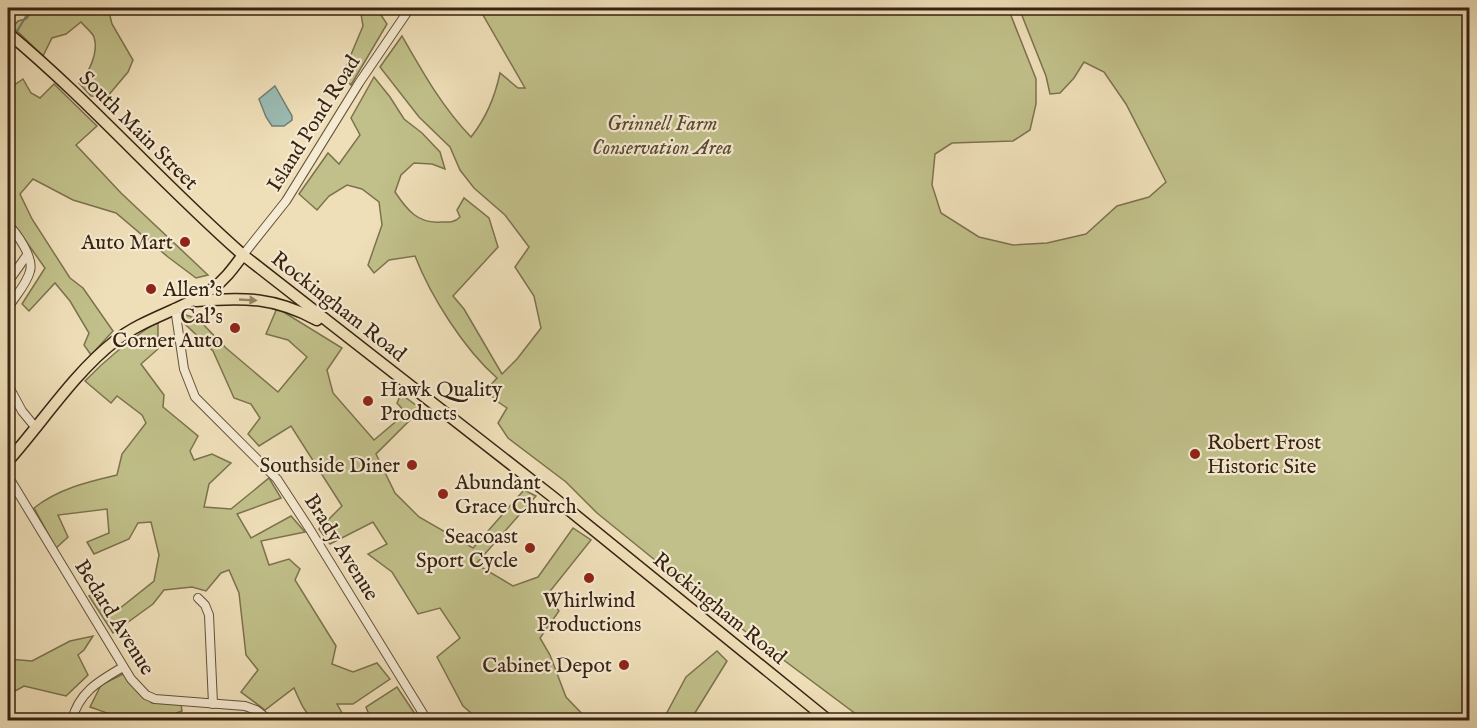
<svg xmlns="http://www.w3.org/2000/svg" width="1477" height="728" font-family="'IM FELL English',serif">
  <style>
    .green { fill: #c1c08a; stroke: #7c724e; stroke-width: 1.5 }
    .water { fill: #9bbcb5; stroke: #737f74; stroke-width: 1.5 }
    .lines { fill: none; stroke-linecap: round; stroke-linejoin: round }
    .stream { stroke: #737f74; stroke-width: 2 }
    .minor-casing { stroke: #65523c; stroke-width: 10 }
    .major-casing { stroke: #372312; stroke-width: 13 }
    .minor { stroke: #f5ead2; stroke-width: 8 }
    .major { stroke: #efdfb9; stroke-width: 10 }
    .oneway { fill: #938166 }
    .poi-dot { fill: #8f2418; stroke: #f5ead2; stroke-width: 2 }
    .labels { text-anchor: middle; stroke-width: 4.5; stroke-linejoin: round; paint-order: stroke }
    .street-label { font-size: 21px; fill: #372312; stroke: #f5ead2 }
    .park-label { font-size: 21px; font-style: italic; fill: #5a4a30; stroke: #f5ead2 }
    .poi-label { font-size: 21px; fill: #372312; stroke: #f5ead2; text-anchor: end }
  </style>
  <rect width="100%" height="100%" fill="#efdfb9"/>
  <filter id="stains"><feTurbulence type="fractalNoise" baseFrequency=".00333" numOctaves="4"/><feColorMatrix values="0 0 0 0 .2 0 0 0 0 .09 0 0 0 0 .02 0 0 0 .5 -.17"/></filter>
  <radialGradient id="worn" r=".72"><stop offset=".6" stop-color="#630" stop-opacity="0"/><stop offset="1" stop-color="#630" stop-opacity=".3"/></radialGradient>
  <!-- green -->
  <g class="green">
    <path d="M35,8h73l4,16 21,36 -5,12 -21,25 -16,-1 -12,-13c10,-10 20,-31 15,-46 -2,-5 -9,-10 -13,-15l-15,12 -14,4 -9,18 -30,-29 5,-6 8,-2z"/>
    <polygon points="363,8 381,8 379,12 387,24 351,85 342,76 363,26 361,14"/>
    <path d="M479,8h529l28,71v25l-6,26 -17,11 -61,2 -17,11 -3,31 9,28 38,24 34,8 34,-2 39,-9 31,-28 32,-9 17,-15 -40,-78 -22,-32 -20,-10 -10,16 -14,15 -10,1 -4,-18 -27,-68h450v712h-605l-150,-112 -117,-95 -31,-31 -58,-44 -10,-15 9,-15 -12,-8 -8,-11 10,-11c-33,-29 -66,-81 -82,-122l-26,4 -15,13 -6,-8 14,-40 -3,-23 -17,-13 -15,-4 -18,11 -12,14 -18,-16 29,-41 11,11 21,-29 -9,-17 23,-41 16,20 14,22 18,14 18,19 5,17 -13,-5 -18,-1 -13,12 -6,17c12,18 23,32 46,30 8,0 13,1 19,-5l-3,-7 7,-12 25,20 9,29 -45,49 11,13 38,65 15,-15 24,-31 -7,-32 -19,-29 14,-20 -24,-32 -31,-27 -14,-18 -10,-23 -31,-30 -39,-50 22,-31c20,35 40,71 69,101 16,-20 24,-40 29,-64l18,15h7z"/>
    <polygon points="23,79 31,93 40,98 54,84 97,126 76,145 121,193 208,275 196,278 168,257 116,213 73,200 33,179 20,194 32,219 70,278 83,288 113,331 91,355 84,345 89,333 70,301 55,283 29,311 22,304 45,268 8,216 8,95 10,88"/>
    <polygon points="277,308 342,348 327,370 333,393 374,440 406,413 397,403 401,394 421,409 376,454 395,493 419,517 473,548 524,490 536,496 476,564 513,586 538,577 573,528 591,540 547,595 559,611 540,638 550,655 566,697 588,720 479,720 463,706 437,657 460,638 440,608 418,614 392,572 368,554 387,544 373,522 330,544 319,529 342,506 291,426 259,446 248,434 260,418 251,404 234,398 213,351 185,324 183,314 198,319 226,348 278,392 307,357 288,340 266,334"/>
    <path d="M158,321v28l-17,15 23,31 -1,12 35,29 -8,15 4,9 18,-6 19,9 -22,21 -5,23 27,2 38,-31 12,20 -44,16 14,24 40,-22 14,16 -44,9 8,24 20,-6 11,10 -5,11 41,66 -4,18 21,8 24,-9 13,16 -37,25h-16l9,16c-37,0 -37,2 -52,-32l-29,22 -24,-18 17,-22 -12,-15 -7,-62 -10,-23 -8,3 -15,18 -14,-4 -28,3 -11,14 -40,29 -24,-37 10,-7 15,24 40,-32 5,-26 -8,-33 -13,1 -9,16 -35,15 -7,-12 22,-9 -2,-24 -49,6 10,22 -12,11 -22,-40c24,-19 53,-26 83,-33l5,-21 24,-31 -4,-8 -25,-19 -6,7 -26,-22c23,-24 46,-42 73,-60z"/>
    <polygon points="93,636 84,650 78,655 88,675 66,696 24,686 8,695 8,659 32,661 70,641"/>
    <polygon points="717,651 727,661 693,716 693,720 663,720 686,677"/>
    <path d="M123,674l29,29 29,1 1,7c-41,16 -52,10 -92,-4l11,-22z"/>
    <polygon points="397,687 417,717 409,720 371,720 366,707"/>
  </g>
  <!-- water -->
  <polygon class="water" points="275,86 292,116 292,120 284,126 272,126 266,117 259,99"/>
  <g class="lines">
    <!-- stream -->
    <g class="stream">
      <polyline points="16,33 28,13 46,8"/>
      <polyline points="8,47 10,44"/>
    </g>
    <defs>
      <g id="minor">
        <path d="M8,225c9,8 26,33 22,46 -3,13 -15,25 -22,37"/>
        <polyline points="8,244 15,233"/>
        <polyline points="243,255 286,201 359,83 410,8"/>
        <polyline points="8,282 27,255"/>
        <polyline points="175,308 184,369 195,397 277,479 309,528 427,720"/>
        <polyline points="8,385 22,411 36,428"/>
        <polyline points="8,476 131,679 146,695 155,699 245,706 256,710 269,720"/>
        <polyline points="198,598 205,605 209,615 213,704"/>
        <path d="M72,720c7,-28 27,-39 51,-53"/>
      </g>
      <g id="major">
        <path d="M8,33c83,69 154,151 235,222l310,242 275,223"/>
        <path d="M196,301c48,-4 78,-4 121,19"/>
        <path d="M8,461c34,-38 66,-88 107,-120 29,-23 67,-31 97,-52 13,-9 22,-22 31,-34"/>
      </g>
    </defs>
    <!-- minor casing -->
    <use href="#minor" class="minor-casing"/>
    <!-- major casing -->
    <use href="#major" class="major-casing"/>
    <!-- minor -->
    <use href="#minor" class="minor"/>
    <!-- major -->
    <use href="#major" class="major"/>
  </g>
  <!-- one-way arrows -->
  <defs><path id="oneway-solid" d="M-6-.8H1V-3.2L6.5 0L1 3.2V.8H-6Z" transform="scale(1.5)"/></defs>
  <use class="oneway" href="#oneway-solid" transform="translate(248 300) rotate(3)"/>
  <!-- markers -->
  <g class="poi-dot">
    <circle cx="185" cy="242" r="6"/>
    <circle cx="151" cy="289" r="6"/>
    <circle cx="235" cy="328" r="6"/>
    <circle cx="368" cy="401" r="6"/>
    <circle cx="1195" cy="454" r="6"/>
    <circle cx="412" cy="465" r="6"/>
    <circle cx="443" cy="494" r="6"/>
    <circle cx="530" cy="548" r="6"/>
    <circle cx="589" cy="578" r="6"/>
    <circle cx="624" cy="665" r="6"/>
  </g>
  <g class="labels">
    <!-- street labels -->
    <g class="street-label">
      <text transform="translate(313 123) rotate(-58)" y="7">Island Pond Road</text>
      <text transform="translate(139 130) rotate(45)" y="7">South Main Street</text>
      <text transform="translate(339 306) rotate(38)" y="7">Rockingham Road</text>
      <text transform="translate(342 547) rotate(58)" y="7">Brady Avenue</text>
      <text transform="translate(720 608) rotate(39)" y="7">Rockingham Road</text>
      <text transform="translate(115 617) rotate(58)" y="7">Bedard Avenue</text>
    </g>
    <!-- park labels -->
    <g class="park-label">
      <text x="662" y="130">Grinnell Farm<tspan x="662" dy="24">Conservation Area</tspan></text>
    </g>
    <!-- poi labels -->
    <g class="poi-label">
      <text x="173" y="249">Auto Mart</text>
      <text x="163" y="296" text-anchor="start">Allen's</text>
      <text x="223" y="323">Cal's<tspan x="223" dy="24">Corner Auto</tspan></text>
      <text x="380" y="396" text-anchor="start">Hawk Quality<tspan x="380" dy="24">Products</tspan></text>
      <text x="1207" y="449" text-anchor="start">Robert Frost<tspan x="1207" dy="24">Historic Site</tspan></text>
      <text x="400" y="472">Southside Diner</text>
      <text x="455" y="489" text-anchor="start">Abundant<tspan x="455" dy="24">Grace Church</tspan></text>
      <text x="518" y="543">Seacoast<tspan x="518" dy="24">Sport Cycle</tspan></text>
      <text x="589" y="607" text-anchor="middle">Whirlwind<tspan x="589" dy="24">Productions</tspan></text>
      <text x="612" y="672">Cabinet Depot</text>
    </g>
  </g>
  <!-- margin -->
  <rect width="1477" height="728" fill="none" stroke="#efdfb9" stroke-width="30"/>
  <rect x="9" y="9" width="1459" height="710" fill="none" stroke="#372312" stroke-width="3"/>
  <rect x="15" y="15" width="1447" height="698" fill="none" stroke="#372312" stroke-width="1.5"/>
  <rect width="100%" height="100%" filter="url(#stains)"/>
  <rect width="100%" height="100%" fill="url(#worn)"/>
</svg>
